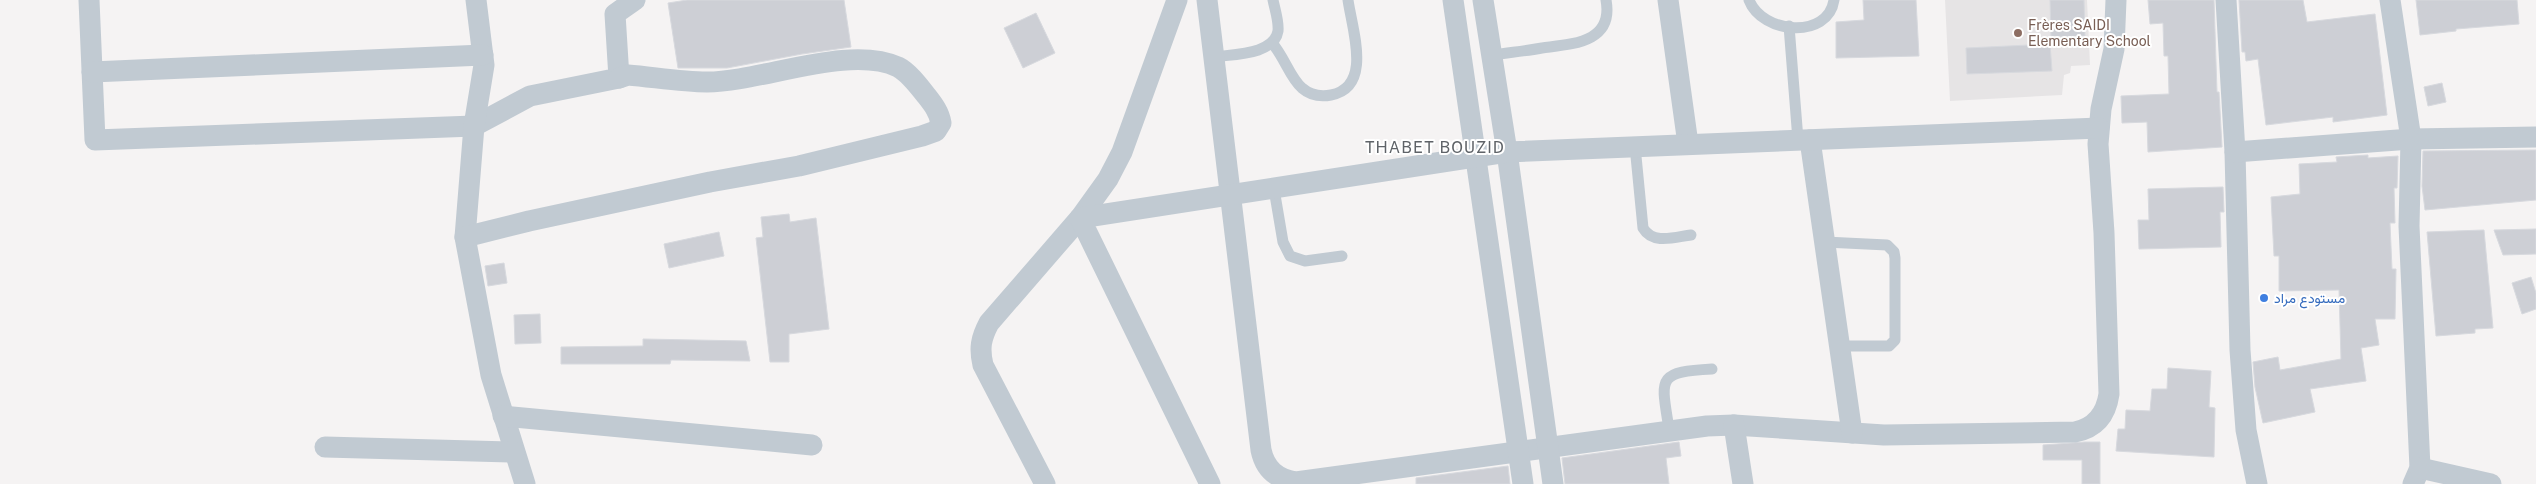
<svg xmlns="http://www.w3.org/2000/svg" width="2536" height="484" font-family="'Public Sans',Vazirmatn,sans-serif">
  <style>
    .education { fill: #e6e4e5 }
    .building { fill: #cdcfd5; stroke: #d7d9de }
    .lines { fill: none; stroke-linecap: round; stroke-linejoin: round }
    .lane { stroke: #c1cad2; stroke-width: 11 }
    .street { stroke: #c1cad2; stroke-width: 21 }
    .education-dot { fill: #8d6e63; stroke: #fff; stroke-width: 2 }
    .shop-dot { fill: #3f7fe0; stroke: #fff; stroke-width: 2 }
    .labels { text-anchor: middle; stroke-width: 4; stroke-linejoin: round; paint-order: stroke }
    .education-label { font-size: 14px; fill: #785e54; stroke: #fff; text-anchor: start }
    .shop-label { font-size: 14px; fill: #366cbe; stroke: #fff; text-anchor: start }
    .quarter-label { font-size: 16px; letter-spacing: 1px; fill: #5f6368; stroke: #fff }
  </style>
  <rect width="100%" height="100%" fill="#f5f3f3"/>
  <!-- education -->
  <polygon class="education" points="1945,0 2087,0 2090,65 2071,66 2070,73 2064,75 2062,95 1950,101"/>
  <!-- building -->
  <g class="building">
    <polygon points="687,0 844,0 851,47 802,54 727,68 678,68 668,3"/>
    <polygon points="1863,0 1916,0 1919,56 1836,58 1836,22 1864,20"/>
    <polygon points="2050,0 2084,0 2085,36 2051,37"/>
    <polygon points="2148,0 2214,0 2217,92 2219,92 2222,147 2148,152 2147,122 2122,123 2121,96 2169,94 2168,56 2164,56 2163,23 2150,24"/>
    <polygon points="2239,0 2303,0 2307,22 2375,14 2387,115 2333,122 2333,117 2266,125 2258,59 2246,61 2245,52 2242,52"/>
    <polygon points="2416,0 2517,0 2519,24 2456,29 2456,31 2420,35"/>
    <polygon points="1036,13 1055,53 1023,68 1004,28"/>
    <polygon points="2050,44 2052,71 1967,74 1966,48"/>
    <polygon points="2442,83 2446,102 2428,106 2424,87"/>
    <polygon points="2536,150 2536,200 2425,210 2422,186 2423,151"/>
    <polygon points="2368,155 2368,158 2398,156 2397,188 2394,188 2395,223 2390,223 2392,269 2396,269 2395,319 2375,319 2379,345 2361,348 2366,381 2310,389 2315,412 2263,423 2255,387 2253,362 2278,357 2280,370 2341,359 2339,290 2279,291 2279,256 2274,256 2271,197 2300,194 2299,164 2337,162 2336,157"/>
    <polygon points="2223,187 2224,212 2220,212 2221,247 2139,249 2138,220 2149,220 2148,189"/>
    <polygon points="789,214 790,222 816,218 829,329 789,334 789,362 770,362 756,238 763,237 761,217"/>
    <polygon points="2536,229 2536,254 2503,255 2494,230"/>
    <polygon points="2484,230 2493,328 2475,329 2475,333 2436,336 2427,232"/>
    <polygon points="719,232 724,256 669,268 664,244"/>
    <polygon points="504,263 507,283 488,286 485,266"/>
    <polygon points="2531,277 2536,293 2536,309 2522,314 2512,283"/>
    <polygon points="540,314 541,343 515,344 514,315"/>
    <polygon points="643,339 746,341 750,361 671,360 670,364 561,364 561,347 643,346"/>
    <polygon points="2168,368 2211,371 2209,407 2215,408 2214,457 2116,451 2118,429 2125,429 2126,410 2150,411 2152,389 2167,389"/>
    <polygon points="1679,442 1681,456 1666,458 1669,484 1565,484 1562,458"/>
    <polygon points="2085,442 2100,442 2100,484 2082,484 2082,460 2043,460 2043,445"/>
    <polygon points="1508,466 1510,484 1416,484 1416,478"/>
  </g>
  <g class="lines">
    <!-- lane -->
    <g class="lane">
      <path d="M1749,0c13,34 79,40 85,0"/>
      <polyline points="1789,26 1798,140"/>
      <path d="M1272,43c12,13 18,35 30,45 8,7 18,9 29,7 42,-8 21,-66 17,-95"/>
      <path d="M1492,55c16,-2 33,-4 50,-7 30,-4 72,-5 64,-48"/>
      <path d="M1214,57c19,-3 60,-2 64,-26 1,-10 -3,-21 -5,-31"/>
      <path d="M1635,146l8,82c10,17 32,9 48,7"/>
      <polyline points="1274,189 1283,242 1290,256 1305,261 1342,256"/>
      <polyline points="1825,242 1887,245 1894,252 1895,258 1895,340 1889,346 1839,346"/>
      <path d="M1669,429c-8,-51 -13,-57 43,-60"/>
    </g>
    <!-- street -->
    <g class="street">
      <polyline points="89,0 95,140 474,126 530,96 619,78 615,14 635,0"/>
      <polyline points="476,0 484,65 474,126 465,237 491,375 525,484"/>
      <path d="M1207,0l54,450c4,19 16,29 35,32l411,-56 27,-1 150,10 191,-3c20,-4 31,-17 34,-38l-5,-161 -6,-89 3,-35 13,-60 2,-49"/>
      <polyline points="1453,0 1523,484"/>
      <polyline points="1483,0 1507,152 1553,484"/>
      <polyline points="1668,0 1688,144"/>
      <polyline points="2226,0 2235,152 2240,350 2246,430 2257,484"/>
      <polyline points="2390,0 2411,139 2409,226 2420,468 2413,484"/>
      <polyline points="92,72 483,55"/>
      <polyline points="1810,140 1852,433"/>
      <polyline points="2235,152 2411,139 2536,137"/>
      <path d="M465,237l64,-16 181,-39 89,-16 123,-30 14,-5 5,-8c-2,-12 -9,-20 -16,-29 -7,-9 -17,-22 -27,-27 -49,-23 -137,15 -191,15 -26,0 -54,-5 -79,-7l-9,3"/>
      <polyline points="503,416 812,445"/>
      <polyline points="1734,425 1743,484"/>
      <polyline points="325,447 514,452"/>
      <polyline points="2420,468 2491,484"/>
      <path d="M1045,484l-62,-119c-4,-17 -2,-27 6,-42l91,-105 28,-39 14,-27 55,-152"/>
      <polyline points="1210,484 1080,218 1507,152 2099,128"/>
    </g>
  </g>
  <!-- markers -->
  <circle class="education-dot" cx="2018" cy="33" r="5"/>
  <circle class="shop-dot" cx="2264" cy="298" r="5"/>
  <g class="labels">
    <!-- education labels -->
    <g class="education-label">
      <text x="2028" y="30">Frères SAIDI<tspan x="2028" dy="16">Elementary School</tspan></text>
    </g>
    <!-- shop labels -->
    <g class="shop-label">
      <text x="2274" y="303">مستودع مراد</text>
    </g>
    <!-- quarter labels -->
    <g class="quarter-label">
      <text x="1435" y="153">THABET BOUZID</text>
    </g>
  </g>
</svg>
